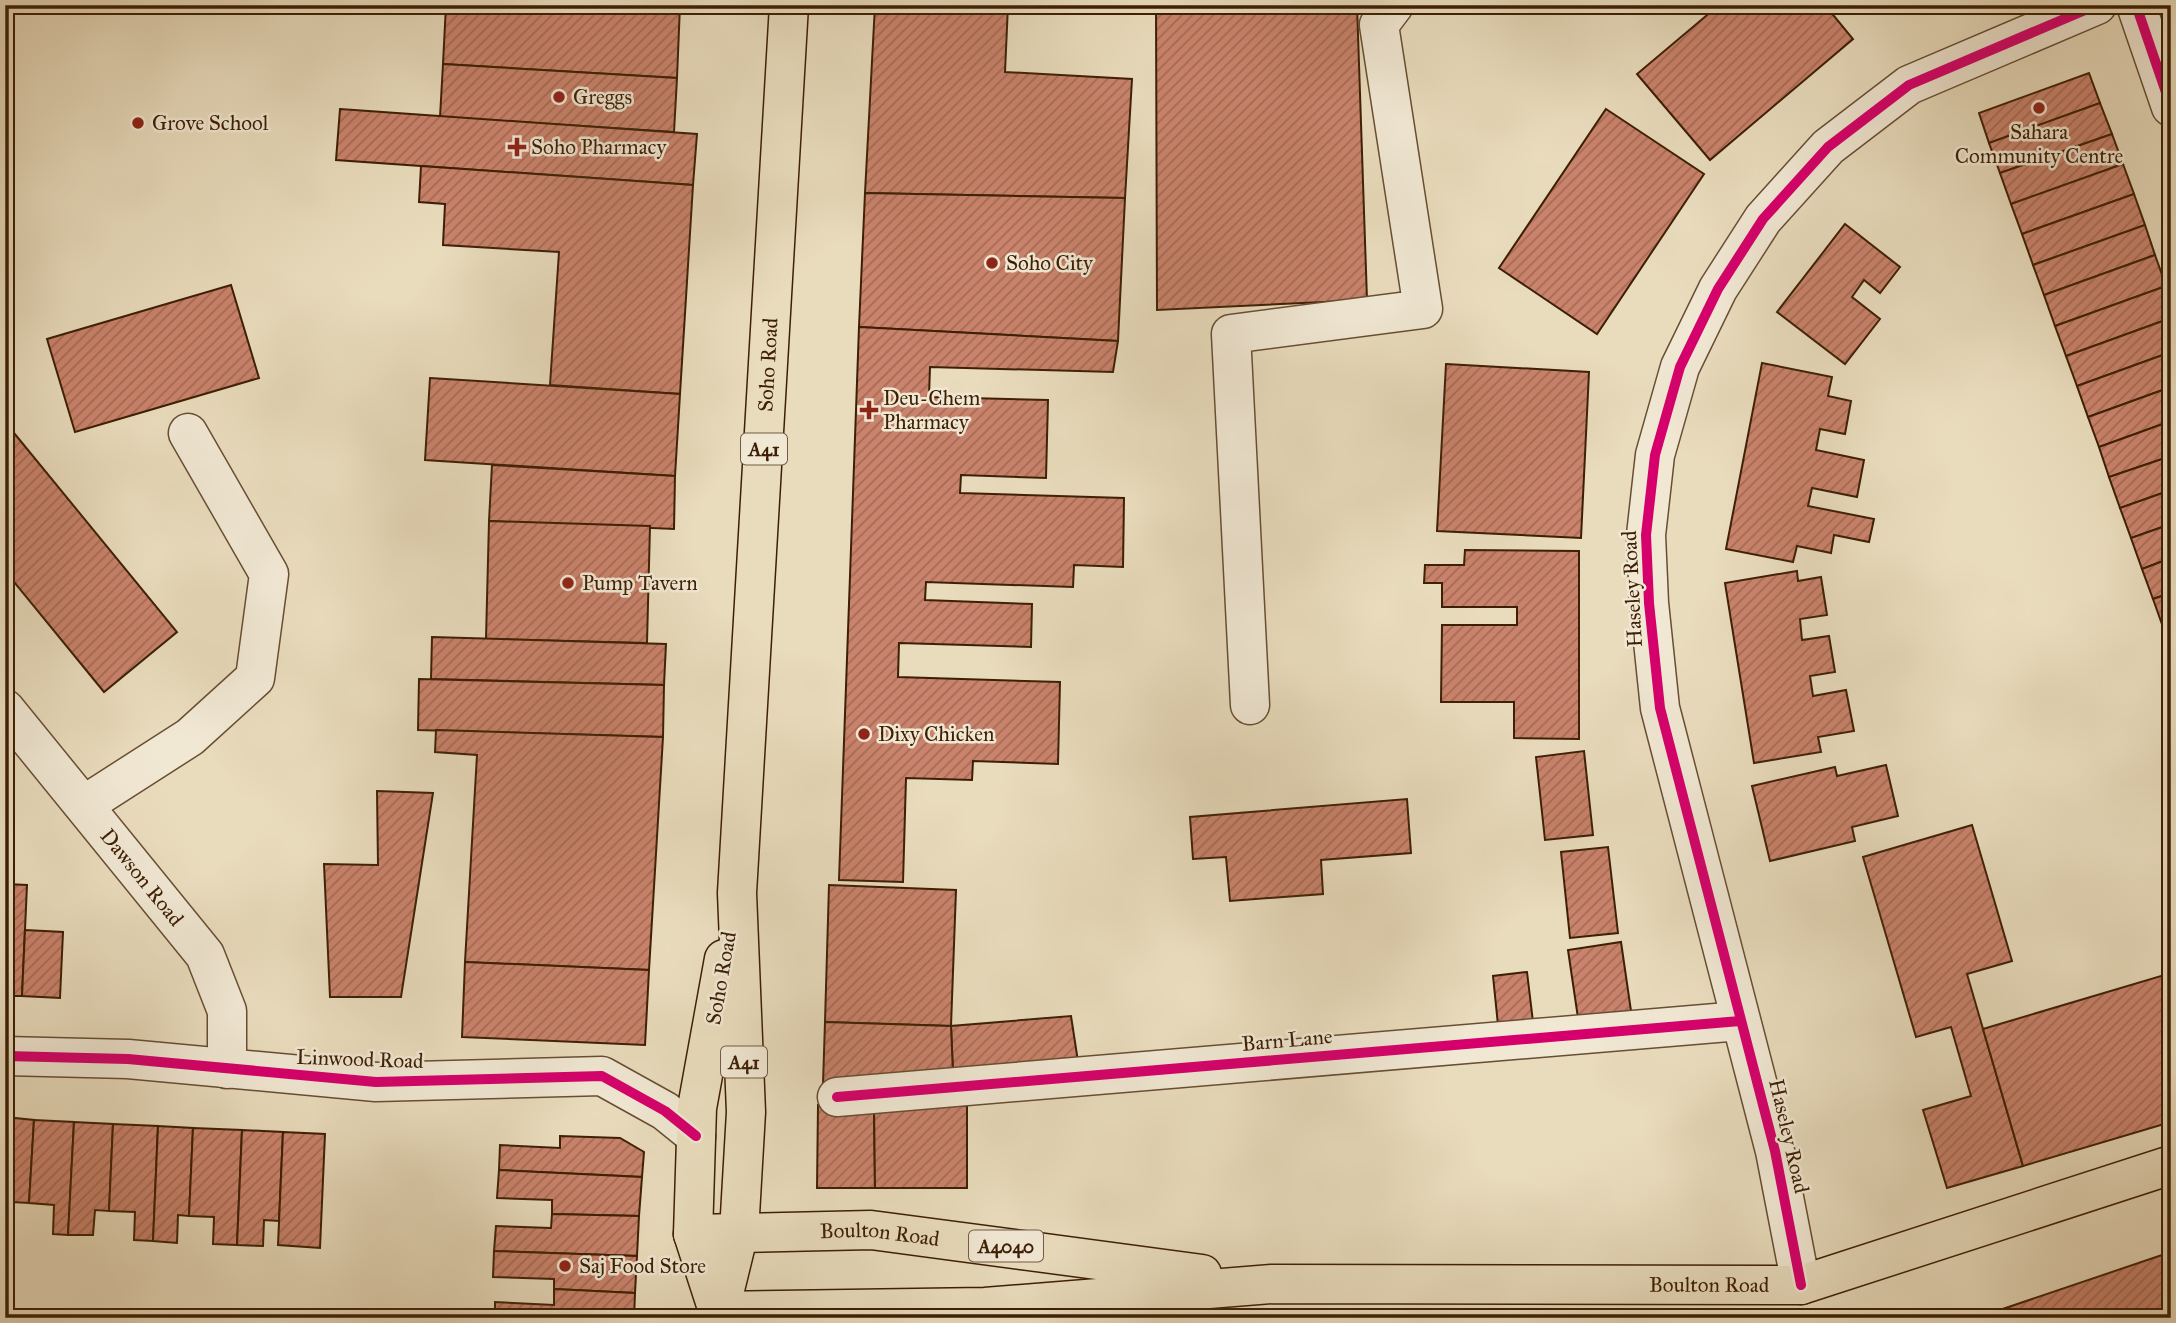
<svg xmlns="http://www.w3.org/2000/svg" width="2176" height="1323" font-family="'IM FELL Great Primer',serif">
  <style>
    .building { fill: url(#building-hatch); stroke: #3d1f05; stroke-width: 2 }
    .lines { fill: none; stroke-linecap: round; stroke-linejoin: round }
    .minor-casing { stroke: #684e33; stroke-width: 41 }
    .major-casing { stroke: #3d1f05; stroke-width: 41 }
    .highway-casing { stroke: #3d1f05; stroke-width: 41 }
    .minor { stroke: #f1e8d4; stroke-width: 38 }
    .major { stroke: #e9dcbd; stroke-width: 38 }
    .highway { stroke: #e9dcbd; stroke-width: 38 }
    .cycleway-casing { stroke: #f1e8d4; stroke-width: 15 }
    .cycleway { stroke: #d6006c; stroke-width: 10 }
    .poi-dot { fill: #8f2418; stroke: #f1e8d4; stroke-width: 2.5 }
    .labels { text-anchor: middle; stroke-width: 5; stroke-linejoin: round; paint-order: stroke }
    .shield { fill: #f1e8d4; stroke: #735b43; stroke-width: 2 }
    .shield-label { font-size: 19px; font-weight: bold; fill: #3d1f05 }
    .poi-label { font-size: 21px; fill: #3d1f05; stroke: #f1e8d4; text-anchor: start }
    .street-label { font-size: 21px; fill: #3d1f05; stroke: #f1e8d4 }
  </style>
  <defs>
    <pattern id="building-hatch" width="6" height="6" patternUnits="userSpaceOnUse" patternTransform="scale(1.75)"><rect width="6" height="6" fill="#ca836c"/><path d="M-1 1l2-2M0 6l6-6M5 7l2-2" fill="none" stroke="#a56b57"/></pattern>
  </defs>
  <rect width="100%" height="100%" fill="#e9dcbd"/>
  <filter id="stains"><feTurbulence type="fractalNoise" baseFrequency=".00286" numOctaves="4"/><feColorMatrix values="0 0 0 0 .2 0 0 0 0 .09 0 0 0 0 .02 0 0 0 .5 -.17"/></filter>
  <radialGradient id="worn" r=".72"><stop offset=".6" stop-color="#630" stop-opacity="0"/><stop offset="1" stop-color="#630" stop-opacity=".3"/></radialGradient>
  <!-- building -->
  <g class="building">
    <polygon points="446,5 680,5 677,78 443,64"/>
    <polygon points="875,5 1008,5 1005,72 1132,79 1125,198 865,193"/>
    <polygon points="1156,5 1357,5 1367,300 1157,310"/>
    <polygon points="1719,5 1825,5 1853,39 1710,160 1637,74"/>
    <polygon points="443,64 677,78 674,132 440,117"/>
    <polygon points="2089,73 2100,103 1989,143 1979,113"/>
    <polygon points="2100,103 2112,134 2000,173 1989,143"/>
    <polygon points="340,109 697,134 693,185 336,160"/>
    <polygon points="1606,109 1704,174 1597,334 1499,268"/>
    <polygon points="2112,134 2123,164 2011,204 2000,173"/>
    <polygon points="2123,164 2134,194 2022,234 2011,204"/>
    <polygon points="421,166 693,185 680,394 550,385 559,252 443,245 445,204 419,202"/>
    <polygon points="865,193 1125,198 1118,341 859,327"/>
    <polygon points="2134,194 2145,225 2033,265 2022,234"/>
    <polygon points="1845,224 1900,267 1880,293 1864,280 1852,297 1880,319 1845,364 1777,312"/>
    <polygon points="2145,225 2155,255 2044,295 2033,265"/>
    <polygon points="2155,255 2166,286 2055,326 2044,295"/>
    <polygon points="231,285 259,378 75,432 47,339"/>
    <polygon points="2166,286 2171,298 2171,318 2066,356 2055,326"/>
    <polygon points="2171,318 2171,352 2077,386 2066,356"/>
    <polygon points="859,327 1118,341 1113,372 930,367 929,397 1048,400 1046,478 961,475 960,493 1124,498 1123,567 1074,565 1073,587 926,582 925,600 1032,604 1031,647 899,643 898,677 1060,682 1058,764 973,761 972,780 906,778 903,882 839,880"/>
    <polygon points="2171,352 2171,387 2088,417 2077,386"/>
    <polygon points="1762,363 1832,377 1828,396 1851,401 1845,434 1820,429 1816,450 1864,460 1857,497 1812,488 1808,506 1874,519 1869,542 1834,535 1831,553 1797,546 1793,562 1726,549"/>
    <polygon points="1446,364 1589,372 1581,538 1437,531"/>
    <polygon points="430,378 680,394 675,476 425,460"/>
    <polygon points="2171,387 2171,421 2099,447 2088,417"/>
    <polygon points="2171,421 2171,456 2109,477 2099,447"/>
    <polygon points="5,422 177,632 104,692 5,571"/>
    <polygon points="2171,456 2171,490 2120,508 2109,477"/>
    <polygon points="492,465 675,476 674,529 489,521"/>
    <polygon points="2171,490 2171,524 2131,538 2120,508"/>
    <polygon points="489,521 650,526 647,643 486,639"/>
    <polygon points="2171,524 2171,558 2142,569 2131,538"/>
    <polygon points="1465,550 1579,551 1579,739 1514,738 1514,702 1441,702 1442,625 1517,625 1517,607 1442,607 1442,583 1424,583 1425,565 1464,565"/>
    <polygon points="2171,558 2171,593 2153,599 2142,569"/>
    <polygon points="1797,571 1798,581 1821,577 1827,615 1800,619 1802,640 1829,636 1835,672 1810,676 1813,696 1846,690 1854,731 1818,737 1821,752 1754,763 1725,583"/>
    <polygon points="2171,593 2171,627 2164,630 2153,599"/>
    <polygon points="2171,627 2171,650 2164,630"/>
    <polygon points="432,637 666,644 664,685 431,679"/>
    <polygon points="419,679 664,685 663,737 418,730"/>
    <polygon points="436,730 663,737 649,970 465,962 477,755 435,752"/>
    <polygon points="1584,751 1593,835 1545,840 1536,757"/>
    <polygon points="1886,765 1898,816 1852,827 1855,841 1770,861 1752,786 1835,767 1837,776"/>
    <polygon points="377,791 433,793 401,997 330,997 324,864 378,865"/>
    <polygon points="1407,799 1411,853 1321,860 1323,894 1230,901 1226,857 1193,859 1190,817"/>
    <polygon points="1972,825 2012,961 1967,974 2023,1166 1947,1188 1923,1110 1971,1096 1951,1027 1916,1037 1863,857"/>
    <polygon points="1608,847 1618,933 1570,938 1561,852"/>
    <polygon points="5,884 27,885 22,996 5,996"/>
    <polygon points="829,885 956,890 951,1026 825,1022"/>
    <polygon points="25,930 63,932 60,998 22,996"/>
    <polygon points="1621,942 1631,1011 1578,1018 1568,950"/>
    <polygon points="465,962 649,970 645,1045 462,1037"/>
    <polygon points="1527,972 1533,1022 1498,1025 1493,976"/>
    <polygon points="2171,973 2171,1122 2023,1166 1983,1029"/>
    <polygon points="1071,1016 1079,1068 953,1074 951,1026"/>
    <polygon points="825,1022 951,1026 953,1074 823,1084"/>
    <polygon points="818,1105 874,1105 875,1188 817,1188"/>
    <polygon points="874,1105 967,1106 967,1188 875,1188"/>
    <polygon points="5,1117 34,1120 29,1203 11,1202 10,1232 5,1231"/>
    <polygon points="34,1120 74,1122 68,1235 53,1234 54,1205 29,1203"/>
    <polygon points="74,1122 113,1124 109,1211 95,1210 93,1235 68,1235"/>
    <polygon points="113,1124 158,1126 153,1241 134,1240 135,1212 109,1211"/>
    <polygon points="158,1126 193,1128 189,1216 178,1215 177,1243 153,1241"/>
    <polygon points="193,1128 242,1130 237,1245 213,1244 214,1217 189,1216"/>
    <polygon points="242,1130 283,1132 279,1221 264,1220 263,1246 237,1245"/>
    <polygon points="283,1132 325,1134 320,1248 278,1245"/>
    <polygon points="560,1136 620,1138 644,1152 642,1177 499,1170 500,1145 560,1148"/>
    <polygon points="499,1170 642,1177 639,1216 552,1214 552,1200 497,1198"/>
    <polygon points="552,1214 639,1216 637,1256 494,1251 496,1226 551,1228"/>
    <polygon points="494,1251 637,1256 635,1293 554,1289 554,1279 493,1277"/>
    <polygon points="2171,1252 2171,1318 1976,1318"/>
    <polygon points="554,1289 635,1293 634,1318 495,1318 495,1302 554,1305"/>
  </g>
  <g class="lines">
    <defs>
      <g id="minor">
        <polyline points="2136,5 2171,107"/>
        <polyline points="1250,705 1231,334 1423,309 1379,25 1394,5"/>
        <path id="s1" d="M5,709l200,246 22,56v58"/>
        <polyline points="84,805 190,737 255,678 269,574 188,433"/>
        <polyline points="5,1056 128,1059 376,1082 602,1076 665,1111 696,1136"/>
        <polyline points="837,1097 1740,1021"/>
        <polyline points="1801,1285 1775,1151 1660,708 1649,603 1646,535 1655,455 1680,367 1718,289 1763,219 1828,147 1909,85 2097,5"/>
      </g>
      <g id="major">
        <path id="s2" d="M693,1234l178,-4 331,44"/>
        <path id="s3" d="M718,1311l267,-4 287,-23 529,1 370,-120"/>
      </g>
      <g id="highway">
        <polyline points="718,1311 693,1234 697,1108 724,959"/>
        <path id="s4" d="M718,1318l21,-86 7,-120 -9,-219 52,-888"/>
      </g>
    </defs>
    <!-- minor casing -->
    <use href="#minor" class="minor-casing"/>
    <!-- major casing -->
    <use href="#major" class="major-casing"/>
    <!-- highway casing -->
    <use href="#highway" class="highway-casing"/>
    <!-- minor -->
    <use href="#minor" class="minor"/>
    <!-- major -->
    <use href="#major" class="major"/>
    <!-- highway -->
    <use href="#highway" class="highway"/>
    <defs>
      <g id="cycleway">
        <polyline points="2136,5 2171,107"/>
        <polyline points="5,1056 128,1059 376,1082 602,1076 665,1111 696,1136"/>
        <polyline points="837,1097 1740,1021"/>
        <polyline points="1801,1285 1775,1151 1660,708 1649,603 1646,535 1655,455 1680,367 1718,289 1763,219 1828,147 1909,85 2097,5"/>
      </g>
    </defs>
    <!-- cycleway casing -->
    <use href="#cycleway" class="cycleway-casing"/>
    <!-- cycleway -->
    <use href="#cycleway" class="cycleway"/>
  </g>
  <!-- markers -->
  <g class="poi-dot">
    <circle cx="559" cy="97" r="7"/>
    <circle cx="2039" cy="108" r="7"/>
    <circle cx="138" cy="123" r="7"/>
    <path d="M513.5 136.5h7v7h7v7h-7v7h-7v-7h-7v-7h7z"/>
    <circle cx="992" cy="263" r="7"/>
    <path d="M865.5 399.5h7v7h7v7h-7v7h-7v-7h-7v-7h7z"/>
    <circle cx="568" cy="583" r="7"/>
    <circle cx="864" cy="734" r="7"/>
    <circle cx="565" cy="1266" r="7"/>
  </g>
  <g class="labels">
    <!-- shield labels -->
    <g class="shield">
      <rect x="741" y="433.5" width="46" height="31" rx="5"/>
      <rect x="721" y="1046.5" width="46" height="31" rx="5"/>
      <rect x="969" y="1230.5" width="74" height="31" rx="5"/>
    </g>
    <g class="shield-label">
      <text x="764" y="456">A41</text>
      <text x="744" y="1069">A41</text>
      <text x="1006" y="1253">A4040</text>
    </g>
    <!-- poi labels -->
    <g class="poi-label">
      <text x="573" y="104">Greggs</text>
      <text x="152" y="130">Grove School</text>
      <text x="2039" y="139" text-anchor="middle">Sahara<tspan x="2039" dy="24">Community Centre</tspan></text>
      <text x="531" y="154">Soho Pharmacy</text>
      <text x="1006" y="270">Soho City</text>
      <text x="883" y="405">Deu-Chem<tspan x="883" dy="24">Pharmacy</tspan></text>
      <text x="582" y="590">Pump Tavern</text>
      <text x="878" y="741">Dixy Chicken</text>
      <text x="579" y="1273">Saj Food Store</text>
    </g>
    <!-- street labels -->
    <g class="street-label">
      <text dy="7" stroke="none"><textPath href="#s4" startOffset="957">Soho Road</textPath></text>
      <text transform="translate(1632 589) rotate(-93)" y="7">Haseley Road</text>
      <text dy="7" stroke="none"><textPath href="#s1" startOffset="217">Dawson Road</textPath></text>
      <text transform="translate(721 978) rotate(-80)" y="7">Soho Road</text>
      <text transform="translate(1287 1040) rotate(-5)" y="7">Barn Lane</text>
      <text transform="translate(360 1059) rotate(2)" y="7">Linwood Road</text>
      <text transform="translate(1789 1136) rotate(77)" y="7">Haseley Road</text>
      <text dy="7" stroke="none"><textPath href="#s2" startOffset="187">Boulton Road</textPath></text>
      <text dy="7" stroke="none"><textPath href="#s3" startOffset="992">Boulton Road</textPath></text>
    </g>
  </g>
  <!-- margin -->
  <rect width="2176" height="1323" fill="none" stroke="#e9dcbd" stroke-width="28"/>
  <rect x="7" y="7" width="2162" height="1309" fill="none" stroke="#3d1f05" stroke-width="3.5"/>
  <rect x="14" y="14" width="2148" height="1295" fill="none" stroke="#3d1f05" stroke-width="2"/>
  <rect width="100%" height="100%" filter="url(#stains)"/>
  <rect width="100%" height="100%" fill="url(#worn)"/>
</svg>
